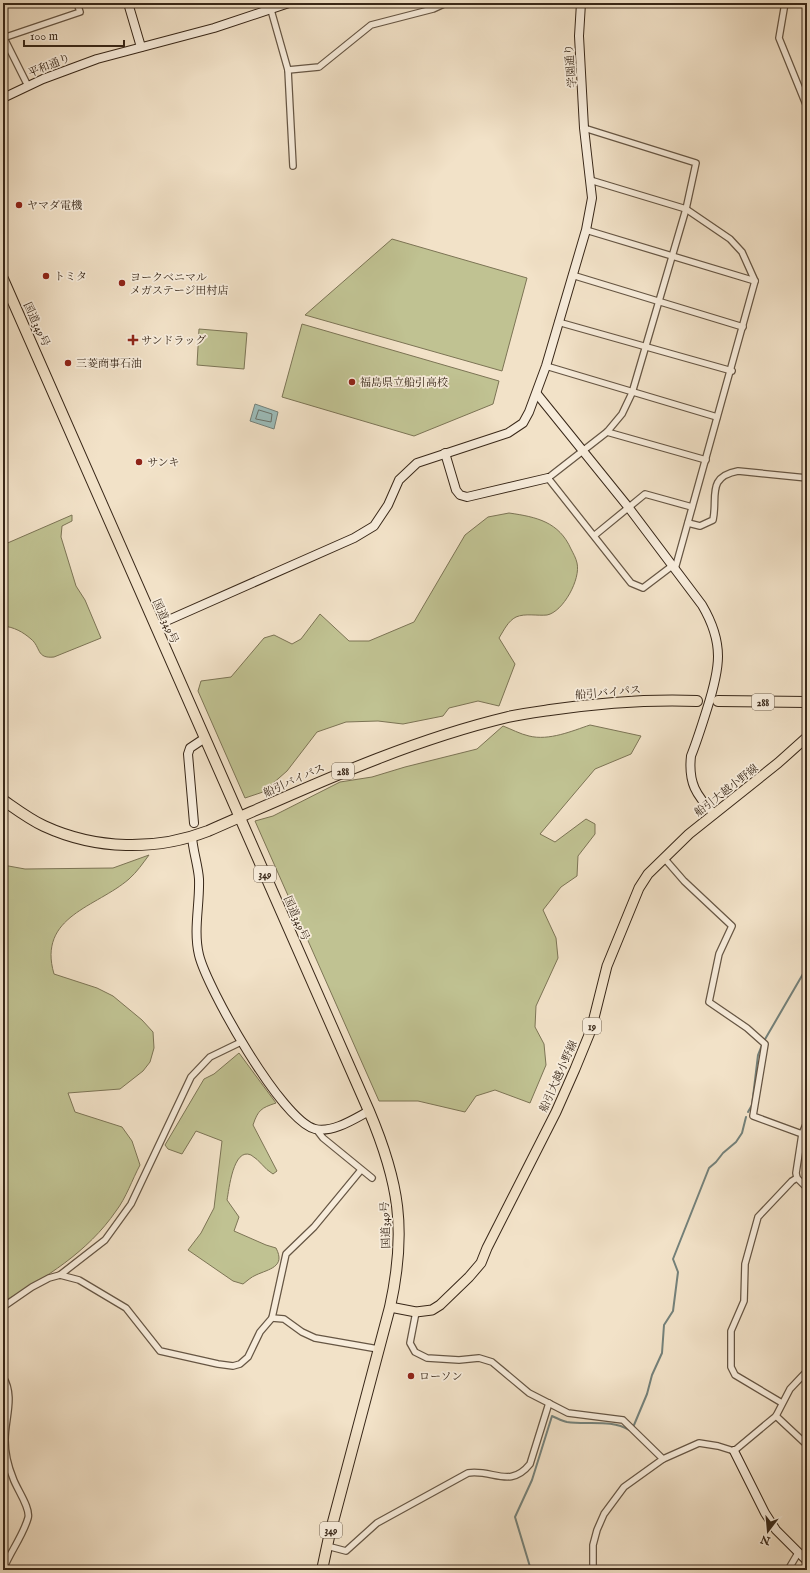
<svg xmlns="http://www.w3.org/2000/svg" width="810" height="1573" font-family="'IM FELL English','Noto Serif JP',serif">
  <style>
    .green { fill: #c0c292; stroke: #7c7455 }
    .water { fill: #9cbdbb; stroke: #74817a }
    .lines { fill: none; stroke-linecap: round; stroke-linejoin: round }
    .shore { stroke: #6a726a; stroke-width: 1 }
    .stream { stroke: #74817a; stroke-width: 2 }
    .street-casing { stroke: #665644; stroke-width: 8 }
    .secondary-casing { stroke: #382718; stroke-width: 10 }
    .primary-casing { stroke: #382718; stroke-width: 11 }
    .highway-casing { stroke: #382718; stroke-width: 12 }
    .street { stroke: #f7ecdb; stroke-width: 5.5 }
    .secondary { stroke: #f7ecdb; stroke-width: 8 }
    .primary { stroke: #f2e2c8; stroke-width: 9 }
    .highway { stroke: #f2e2c8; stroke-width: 10 }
    .poi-dot { fill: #8f2418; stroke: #f7ecdb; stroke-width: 1.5 }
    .labels { text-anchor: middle; stroke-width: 3.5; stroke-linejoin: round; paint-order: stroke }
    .shield { fill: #f7ecdb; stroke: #716252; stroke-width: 1 }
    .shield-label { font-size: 10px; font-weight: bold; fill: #382718 }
    .street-label { font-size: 11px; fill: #382718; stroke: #f7ecdb }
    .poi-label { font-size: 11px; fill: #382718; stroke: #f7ecdb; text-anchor: start }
  </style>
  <rect width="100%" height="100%" fill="#f2e2c8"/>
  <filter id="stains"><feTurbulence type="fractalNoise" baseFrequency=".005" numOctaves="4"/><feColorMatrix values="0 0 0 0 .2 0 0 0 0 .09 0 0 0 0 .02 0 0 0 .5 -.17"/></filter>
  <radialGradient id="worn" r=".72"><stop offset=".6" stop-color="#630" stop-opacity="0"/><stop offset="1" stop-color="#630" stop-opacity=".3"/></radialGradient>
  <!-- green -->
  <g class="green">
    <polygon points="392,239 527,278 502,371 305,315"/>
    <polygon points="302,324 499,381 493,404 414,436 282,397"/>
    <polygon points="199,329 247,333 244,369 197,365"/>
    <path d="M509,513c28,4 50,9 62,36 2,4 5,9 6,14 4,16 -14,49 -30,52 -10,1 -22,-2 -31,2 -8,4 -12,13 -17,21l16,26 -16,42 -21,-5 -29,7 -6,8 -40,8 -25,-3 -32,1 -29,10 -30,39 -24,21 -18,6 -47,-107 3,-10 30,-4 33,-39 10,-3 18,9 9,-5 19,-25 29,27h20l45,-19 51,-87 23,-18z"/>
    <path d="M72,515v6l-10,5 -1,11 15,49 9,14 16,38 -47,19c-18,2 -13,-10 -23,-18 -8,-7 -17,-12 -28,-13v-81z"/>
    <path d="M590,725l51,11 -10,18 -36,15 -55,65 15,8 31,-23 9,5v10l-17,22 -1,20 -16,11 -18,23 13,28 2,20 -22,48 -1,21 9,17 2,21 -16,38 -35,-13 -19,6 -11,16 -47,-11h-39l-124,-280 18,-5 67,-34 32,-5 33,-10 72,-18 26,-23c8,3 17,8 26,10 20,5 43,-5 61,-11z"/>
    <path d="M149,855c-6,8 -12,17 -20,24 -32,28 -92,37 -75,95l43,14 16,8 29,24 11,12 1,16 -4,14 -7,9 -23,18 -52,4 7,19 47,15 10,14 8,24c-8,15 -14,33 -24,46 -28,41 -71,67 -113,91v-437l22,4 88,-1z"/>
    <path d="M239,1053l37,50c-15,5 -18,7 -23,22l24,46 -4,3c-9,-5 -13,-14 -22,-19 -18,-8 -22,35 -24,45l12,17 -5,14 32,14 10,3c10,19 -7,21 -20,27 -5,2 -9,6 -13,9l-10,-3 -45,-31 13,-17 13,-25 8,-67 -26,-10 -14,23 -14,-5 -3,-4 39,-66 10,-5z"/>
  </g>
  <!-- water -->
  <polygon class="water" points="255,404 278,412 274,429 250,421"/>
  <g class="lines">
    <!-- shore -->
    <polygon class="shore" points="259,410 272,414 271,422 256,419"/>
    <!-- stream -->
    <g class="stream">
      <polyline points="764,1041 807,967"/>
      <polyline points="748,1112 752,1105 758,1055 762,1045"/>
      <polyline points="634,1425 647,1394 652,1375 662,1353 664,1325 673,1311 678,1272 673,1259 709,1168 716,1162 723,1153 736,1142 742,1133 746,1117"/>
      <path d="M531,1570l-16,-53 17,-37 20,-64c5,2 10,5 15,6 20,3 45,-3 62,8"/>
    </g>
    <defs>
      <g id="street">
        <polyline points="785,3 779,38 807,107"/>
        <polyline points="271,10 288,70 293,166"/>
        <polyline points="3,38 80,12 77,3"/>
        <polyline points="4,38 28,86"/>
        <polyline points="288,70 319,67 371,25 433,9 446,3"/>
        <polyline points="584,128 696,163 686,209 632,393 622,414 607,432 548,478 631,583 643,588 672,566"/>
        <polyline points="590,180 686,209 730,239 742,252 755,281 675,569"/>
        <polyline points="586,230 755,281"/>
        <polyline points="572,275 743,327"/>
        <polyline points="558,322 732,371"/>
        <polyline points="546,366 717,417"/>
        <polyline points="607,432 706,460"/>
        <path d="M688,523l12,3 13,-6c5,-23 -7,-43 25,-49l69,7"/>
        <polyline points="595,535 645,494 692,507"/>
        <polyline points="664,858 684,881 732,926 719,954 709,1002 747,1028 765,1044 753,1116 802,1134"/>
        <polyline points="807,1122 802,1134 796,1173 797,1178 807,1188"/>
        <polyline points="316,1129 323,1138 372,1178"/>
        <polyline points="60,1275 105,1240 131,1204 191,1077 210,1057 241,1042"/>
        <polyline points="3,1307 32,1287 49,1278 60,1275 79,1280 126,1308 160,1351 218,1364 233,1366 240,1364 248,1357 260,1332 272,1318 286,1254 314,1227 361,1170"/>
        <polyline points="416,1312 410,1343 415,1352 427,1358 459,1360 479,1358 492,1362 529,1393 568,1413 623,1420 663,1459"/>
        <polyline points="272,1318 284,1319 302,1332 315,1338 378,1349"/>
        <path d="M3,1377c12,19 2,41 2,63 0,12 3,26 8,38 3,10 18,30 15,40 -5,18 -18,34 -25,52"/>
        <polyline points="782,1403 735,1375 731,1367 731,1331 744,1301 745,1264 758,1217 792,1181 797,1178"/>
        <polyline points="776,1416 807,1445"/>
        <path d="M327,1546l19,5 31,-28 91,-50c25,-4 42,16 62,-9l19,-61"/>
        <polyline points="593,1570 593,1545 597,1530 604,1514 624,1487 663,1459 699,1443 718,1446 734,1451 776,1416 790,1389 807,1371"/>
        <polyline points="788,1570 798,1553"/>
      </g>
      <g id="secondary">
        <polyline points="128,3 141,47"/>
        <polyline points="3,98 43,79 97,59 214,28 289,3"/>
        <path d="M537,394l92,114 73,97c23,39 18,63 5,104 -5,16 -10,32 -16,47 -3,27 5,39 23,58"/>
        <polyline points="445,453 456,490 460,495 467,497 548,478"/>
        <polyline points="155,626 354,538 374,526 388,505 399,480 417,463 508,433 523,423 529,412 546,366 586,230 592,198 584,128 579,36 581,3"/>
        <polyline points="194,823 188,754 190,748 205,738"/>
        <path d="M192,837c1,14 6,28 7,42 1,25 -6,51 0,76 8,33 83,166 116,174 18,4 39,-10 54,-18"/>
        <polyline points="734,1451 765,1513 776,1530 807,1561"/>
      </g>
      <polyline id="primary" points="390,1307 416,1312 432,1310 440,1305 469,1277 481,1263 487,1248 556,1112 575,1069 591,1030 607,966 639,888 648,874 689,834 778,763 807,737"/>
      <g id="highway">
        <path d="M3,279l366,832c30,71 38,119 21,196l-61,230 -7,33"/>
        <polyline points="718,701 807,702"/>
        <path d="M3,800c13,9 26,19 41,26 52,24 112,25 164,5 99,-43 195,-89 300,-114 13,-3 28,-5 42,-7 49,-7 98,-11 147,-9"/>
      </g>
    </defs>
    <!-- street casing -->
    <use href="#street" class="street-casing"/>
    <!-- secondary casing -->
    <use href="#secondary" class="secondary-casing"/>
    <!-- primary casing -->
    <use href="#primary" class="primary-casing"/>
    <!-- highway casing -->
    <use href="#highway" class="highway-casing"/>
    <!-- street -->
    <use href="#street" class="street"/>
    <!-- secondary -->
    <use href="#secondary" class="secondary"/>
    <!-- primary -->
    <use href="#primary" class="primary"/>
    <!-- highway -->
    <use href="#highway" class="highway"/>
  </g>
  <!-- markers -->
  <g class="poi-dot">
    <circle cx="19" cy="205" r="4"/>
    <circle cx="46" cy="276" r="4"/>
    <circle cx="122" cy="283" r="4"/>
    <path d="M131 334h4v4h4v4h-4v4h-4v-4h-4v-4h4z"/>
    <circle cx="68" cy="363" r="4"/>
    <circle cx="352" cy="382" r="4"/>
    <circle cx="139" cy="462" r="4"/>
    <circle cx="411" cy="1376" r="4"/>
  </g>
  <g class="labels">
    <!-- shield labels -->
    <g class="shield">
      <rect x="752" y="694" width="22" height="16" rx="3"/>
      <rect x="332" y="763" width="22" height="16" rx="3"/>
      <rect x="254" y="866" width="22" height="16" rx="3"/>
      <rect x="583" y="1018" width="18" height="16" rx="3"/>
      <rect x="320" y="1522" width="22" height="16" rx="3"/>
    </g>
    <g class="shield-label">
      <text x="763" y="706">288</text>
      <text x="343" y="775">288</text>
      <text x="265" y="878">349</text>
      <text x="592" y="1030">19</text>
      <text x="331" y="1534">349</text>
    </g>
    <!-- street labels -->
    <g class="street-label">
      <text transform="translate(49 65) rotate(-22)" y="4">平和通り</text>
      <text transform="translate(570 66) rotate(-95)" y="4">学園通り</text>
      <text transform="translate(37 324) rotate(65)" y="4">国道349号</text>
      <text transform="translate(166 621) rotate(66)" y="4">国道349号</text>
      <text transform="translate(608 692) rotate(-5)" y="4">船引バイパス</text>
      <text transform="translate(294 780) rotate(-24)" y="4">船引バイパス</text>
      <text transform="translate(726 790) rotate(-38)" y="4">船引大越小野線</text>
      <text transform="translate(297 918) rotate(66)" y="4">国道349号</text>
      <text transform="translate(558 1076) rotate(-66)" y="4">船引大越小野線</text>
      <text transform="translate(385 1225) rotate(-92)" y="4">国道349号</text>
    </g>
    <!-- poi labels -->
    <g class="poi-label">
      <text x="27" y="209">ヤマダ電機</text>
      <text x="54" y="280">トミタ</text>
      <text x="130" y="281">ヨークベニマル<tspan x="130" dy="13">メガステージ田村店</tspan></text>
      <text x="141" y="344">サンドラッグ</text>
      <text x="76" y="367">三菱商事石油</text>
      <text x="360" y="386">福島県立船引高校</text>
      <text x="147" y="466">サンキ</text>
      <text x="419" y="1380">ローソン</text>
    </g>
  </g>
  <!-- margin -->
  <rect width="810" height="1573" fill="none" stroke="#f2e2c8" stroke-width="16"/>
  <rect x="4" y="4" width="802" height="1565" fill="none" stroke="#382718" stroke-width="2"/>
  <rect x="8" y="8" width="794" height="1557" fill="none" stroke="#382718"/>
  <!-- north arrow -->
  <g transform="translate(768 1531) rotate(196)" stroke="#f7ecdb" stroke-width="3" paint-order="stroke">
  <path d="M0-3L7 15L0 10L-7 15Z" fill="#382718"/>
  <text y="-6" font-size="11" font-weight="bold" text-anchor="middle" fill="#382718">N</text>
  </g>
  <!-- scale -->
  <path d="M24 40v6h100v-6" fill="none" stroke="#382718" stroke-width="2"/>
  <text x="30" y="40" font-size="12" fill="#382718" stroke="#f7ecdb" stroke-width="3" paint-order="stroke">100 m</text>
  <rect width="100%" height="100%" filter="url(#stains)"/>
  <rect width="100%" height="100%" fill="url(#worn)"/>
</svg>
